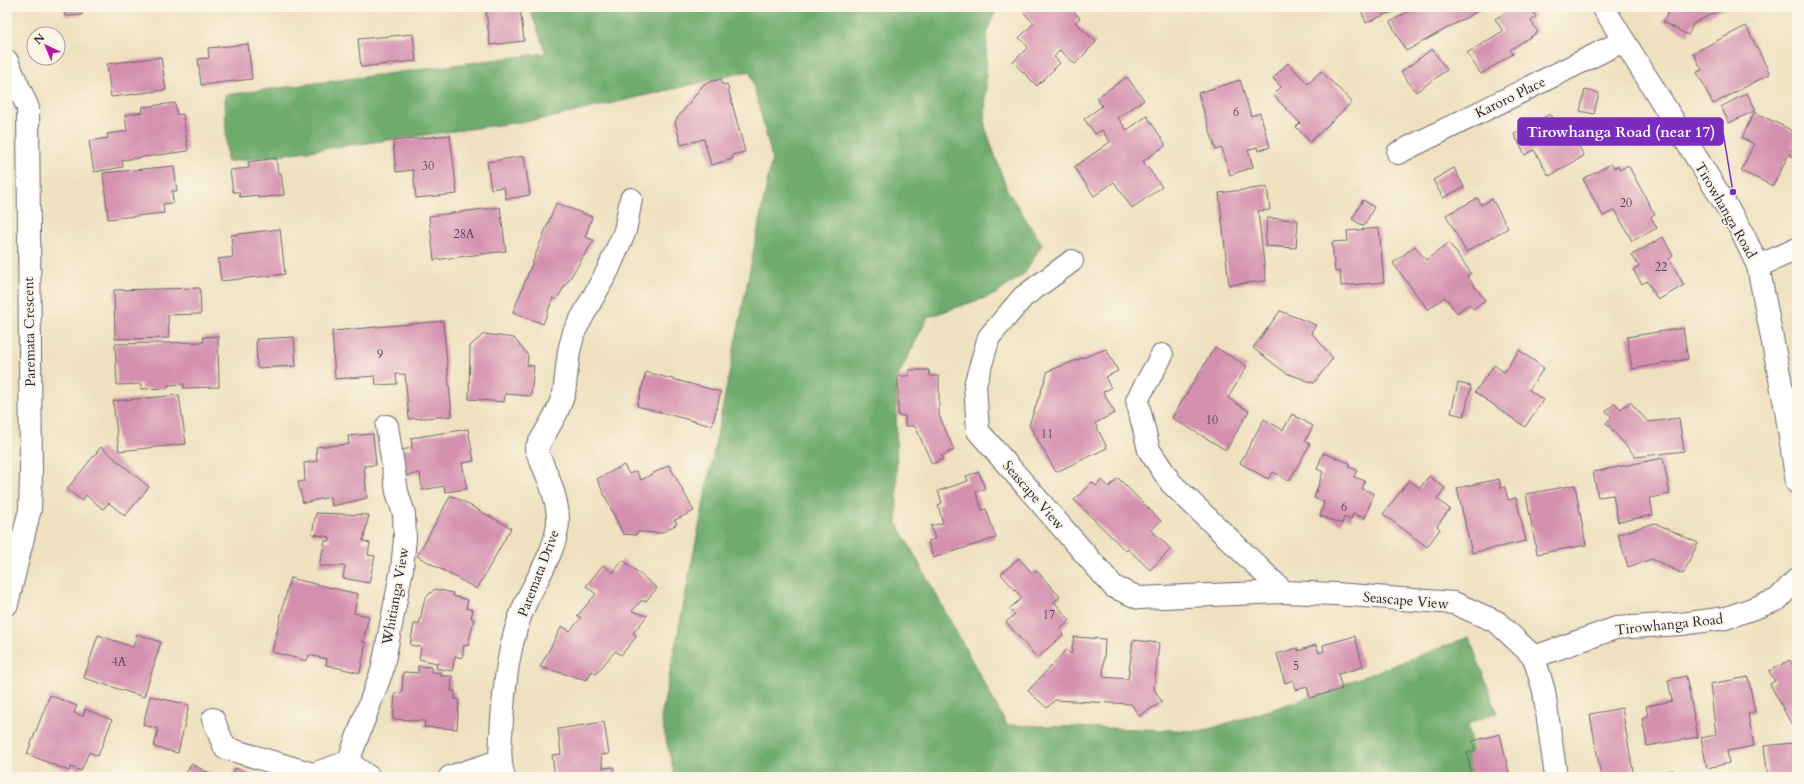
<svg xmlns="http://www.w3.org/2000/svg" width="1804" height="784" font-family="Cardo,serif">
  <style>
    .forest { fill: #6eab6c; stroke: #486654 }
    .building { fill: #d490af }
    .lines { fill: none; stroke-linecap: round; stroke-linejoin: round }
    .minor-casing { stroke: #6a656a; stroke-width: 24 }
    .tertiary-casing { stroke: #6a656a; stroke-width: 24 }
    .minor { stroke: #fff; stroke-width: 22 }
    .tertiary { stroke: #fff; stroke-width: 22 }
    .labels { text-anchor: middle; stroke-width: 4; stroke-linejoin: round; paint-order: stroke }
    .number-label { font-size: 12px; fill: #4e3e58 }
    .street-label { font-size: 14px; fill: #22223b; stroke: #fcf5e5 }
    .leader { fill: none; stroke: #7b2cbf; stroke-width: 1.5 }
    .callout-dot { fill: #7b2cbf; stroke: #fcf5e5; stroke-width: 1.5 }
    .callout { fill: #7b2cbf; stroke: #7b2cbf; stroke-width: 1.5 }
    .callout-label { font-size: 15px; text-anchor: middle; font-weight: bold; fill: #fff }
  </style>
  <rect width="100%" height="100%" fill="#fcf5e5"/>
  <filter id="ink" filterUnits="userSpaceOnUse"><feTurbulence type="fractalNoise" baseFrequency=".025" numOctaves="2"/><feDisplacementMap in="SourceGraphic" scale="8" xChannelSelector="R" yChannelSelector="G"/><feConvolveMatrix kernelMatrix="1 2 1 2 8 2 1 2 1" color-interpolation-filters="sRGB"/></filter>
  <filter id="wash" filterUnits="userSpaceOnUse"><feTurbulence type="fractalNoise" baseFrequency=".012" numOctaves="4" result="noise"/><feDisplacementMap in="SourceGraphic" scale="16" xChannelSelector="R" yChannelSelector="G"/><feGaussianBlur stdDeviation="0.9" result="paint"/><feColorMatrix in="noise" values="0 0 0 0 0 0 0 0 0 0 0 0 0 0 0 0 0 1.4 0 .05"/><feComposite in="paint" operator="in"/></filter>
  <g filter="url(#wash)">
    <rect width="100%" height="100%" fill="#efe1c0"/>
    <!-- forest -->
    <polygon class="forest" points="529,7 997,7 987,32 985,127 1007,190 1042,244 1025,273 996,294 928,317 896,380 897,523 1007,725 1203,731 1304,699 1469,637 1497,712 1468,724 1476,777 675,777 661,718 772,158 750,71 549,118 227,162 225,95 546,53"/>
    <g id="blocks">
      <!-- building -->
      <g class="building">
        <polygon points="64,7 82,7 82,15 65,16"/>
        <polygon points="105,7 122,7 122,8 105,9"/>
        <polygon points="520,7 524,41 490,45 486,11"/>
        <polygon points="1022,7 1069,7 1080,18 1075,22 1096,42 1075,64 1060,50 1054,57 1060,63 1037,86 1013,62 1028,47 1019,38 1034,23 1020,9"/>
        <polygon points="1360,7 1391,7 1393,11 1366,23"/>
        <polygon points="1416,7 1485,7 1406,51 1390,22"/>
        <polygon points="1515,7 1530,7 1536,17 1531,21 1538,32 1510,50 1513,54 1481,74 1467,53 1503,31 1495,19"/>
        <polygon points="1671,7 1727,7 1694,23 1688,35 1663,22"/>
        <polygon points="1746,26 1770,74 1713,104 1697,72 1702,70 1693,53"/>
        <polygon points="413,34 416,61 361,67 358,39"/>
        <polygon points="248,44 252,79 201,85 198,59 209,58 208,48"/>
        <polygon points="1432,49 1447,70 1416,92 1401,72"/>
        <polygon points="161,57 166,90 111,97 107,64"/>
        <polygon points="1288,63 1308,84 1321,71 1352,102 1310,142 1296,127 1300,123 1273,95 1281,87 1273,78"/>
        <polygon points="1127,77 1144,100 1118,118 1127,130 1147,116 1166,145 1143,161 1162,187 1132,208 1114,182 1094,196 1074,167 1110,142 1102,130 1095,134 1084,119 1102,106 1096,98"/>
        <polygon points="721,79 722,85 727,84 745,152 732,155 733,159 711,165 704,139 681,145 675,121 704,84"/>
        <polygon points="1240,80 1251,116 1260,113 1270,147 1258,151 1257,147 1248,150 1253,167 1230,175 1222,148 1216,150 1198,93"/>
        <polygon points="1585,90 1599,93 1594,114 1580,111"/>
        <polygon points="1747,93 1756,110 1729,123 1721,107"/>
        <polygon points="175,103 177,115 183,114 188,151 122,160 123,167 94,172 89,141 108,138 107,134 127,131 125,115 143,112 142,107"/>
        <polygon points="1754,112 1797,133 1792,147 1797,149 1793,157 1789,154 1773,186 1741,171 1754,144 1742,138"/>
        <polygon points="1550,114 1564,140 1573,135 1584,156 1549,176 1534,150 1525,155 1514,134"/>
        <polygon points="450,135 457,194 416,198 413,170 396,172 393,141"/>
        <polygon points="524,156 530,195 506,199 504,187 491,189 487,162"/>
        <polygon points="276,158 278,173 281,173 284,195 258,198 258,195 240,197 239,192 233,192 230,170 249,168 248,162"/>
        <polygon points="1611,164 1614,168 1618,166 1620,170 1628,165 1655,215 1651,217 1657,228 1632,241 1615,210 1603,216 1583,179"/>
        <polygon points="174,166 177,191 172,191 173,203 163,204 164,213 108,219 103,173"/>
        <polygon points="1454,168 1464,187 1443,198 1433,180"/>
        <polygon points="1267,187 1270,210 1258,211 1266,281 1229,285 1219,193"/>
        <polygon points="1478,198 1481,205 1492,199 1508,228 1466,252 1446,215"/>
        <polygon points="1363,200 1374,207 1364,226 1352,219"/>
        <polygon points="556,203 592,217 585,237 594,240 556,300 553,298 543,324 513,312"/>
        <polygon points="500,207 506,251 434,260 429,216"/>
        <polygon points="1267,218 1298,220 1296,248 1265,246"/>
        <polygon points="1379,228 1384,282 1341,286 1340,271 1335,272 1332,242 1348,241 1347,231"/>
        <polygon points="280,229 285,274 221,281 218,259 233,257 231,235"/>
        <polygon points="1663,237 1673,256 1669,259 1684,285 1658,300 1647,281 1642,284 1633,270 1639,267 1632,255"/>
        <polygon points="1449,243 1471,273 1467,276 1485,300 1473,309 1469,304 1457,313 1445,297 1428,310 1393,263 1415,246 1426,260"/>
        <polygon points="200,288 201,314 168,315 169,338 115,339 114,290"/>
        <polygon points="1280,311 1316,325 1311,332 1333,358 1314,383 1286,373 1253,348"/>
        <polygon points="443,321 452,416 409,419 405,374 396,374 397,384 376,385 375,376 335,379 332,331"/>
        <polygon points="1683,328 1688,359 1632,369 1627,337"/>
        <polygon points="484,334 514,338 528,355 527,365 534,366 531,396 505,394 504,402 469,399 470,346"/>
        <polygon points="218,336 219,387 184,388 184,384 168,385 168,388 141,389 141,384 117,385 115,344 204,342 203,337"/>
        <polygon points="294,337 296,366 257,368 256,339"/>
        <polygon points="1215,347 1247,366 1228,398 1249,411 1226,450 1172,418"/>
        <polygon points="1106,349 1118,371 1105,377 1111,388 1103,392 1115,413 1095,423 1107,448 1056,472 1029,425 1048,371"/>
        <polygon points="1519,350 1544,368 1529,390 1543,400 1525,427 1475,392 1494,365 1504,372"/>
        <polygon points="909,370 929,370 930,376 939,376 939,415 954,450 941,456 943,459 932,464 915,426 905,426 905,416 898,416 898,376 909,376"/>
        <polygon points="646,372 721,392 712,426 637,406"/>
        <polygon points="1458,383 1471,386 1464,416 1451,413"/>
        <polygon points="179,395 186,444 119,451 113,401"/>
        <polygon points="1630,402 1648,422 1679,418 1684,451 1636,457 1606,423 1612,417 1606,411 1615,403 1621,409"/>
        <polygon points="1292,414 1313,426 1305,441 1310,444 1289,481 1273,472 1268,479 1240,463 1264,419 1283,430"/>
        <polygon points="468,429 474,461 462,463 467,489 445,492 444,486 422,490 420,473 405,476 401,450 412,448 411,438"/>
        <polygon points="373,434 376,465 364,466 367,498 332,506 330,497 303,503 298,482 305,481 304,463 317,461 316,447 349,444 348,436"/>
        <polygon points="101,447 149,487 125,516 109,503 103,509 86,495 82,501 67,489"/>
        <polygon points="1323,453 1350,463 1349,467 1357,470 1354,477 1365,481 1362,489 1374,493 1365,518 1353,514 1351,520 1344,517 1342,524 1320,516 1324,502 1314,498 1323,472 1317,469"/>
        <polygon points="1663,458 1670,494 1650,498 1653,515 1618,522 1613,495 1598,497 1593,472"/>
        <polygon points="624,465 629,474 636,471 641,480 669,465 694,511 675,520 677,524 661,533 638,532 636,535 623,534 597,479"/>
        <polygon points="979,472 985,489 976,492 982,510 986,509 996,538 933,558 928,541 935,539 931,526 943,523 938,505 942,503 938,491 968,481 966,476"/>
        <polygon points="1429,476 1445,488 1437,499 1450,509 1437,526 1440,529 1427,547 1383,514 1409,480 1420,488"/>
        <polygon points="1118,478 1161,521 1151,530 1171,549 1150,570 1128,549 1126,551 1074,500 1092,482 1096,486 1102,480 1109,487"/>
        <polygon points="1499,479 1501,488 1505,487 1508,500 1516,498 1526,541 1472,553 1457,488"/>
        <polygon points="1575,485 1586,545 1537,554 1526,494"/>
        <polygon points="451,495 511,528 477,589 417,556"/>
        <polygon points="316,513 369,515 363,541 370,543 368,555 375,556 369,583 343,578 345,566 319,566 325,541 330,541 330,537 312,534"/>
        <polygon points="1655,523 1698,543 1683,574 1652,559 1628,567 1618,534"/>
        <polygon points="1019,558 1032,573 1036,570 1060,597 1054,602 1070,620 1060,630 1064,634 1037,658 1006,622 1015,615 1009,609 1022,598 1001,574"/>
        <polygon points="623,560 657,588 646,601 641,601 632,611 647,616 633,633 637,636 621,655 615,651 596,674 592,671 587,680 540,667 562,626 570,631 581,618 577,616 596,594 586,586 603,565 613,573"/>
        <polygon points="290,578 358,594 354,613 369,616 363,642 366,643 360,673 326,665 327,659 309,655 307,661 272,652"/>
        <polygon points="435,589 453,593 453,596 468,600 466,608 473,610 471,618 474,619 468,646 464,645 462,658 455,656 452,671 436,668 437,663 419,659 421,647 410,645 414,624 419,624 425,598"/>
        <polygon points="137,634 161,642 144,697 84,678 98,635 133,647"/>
        <polygon points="1355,636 1363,667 1338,674 1342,689 1310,698 1307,687 1296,690 1293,680 1285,683 1277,654 1298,648 1298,651 1316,645 1319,653 1324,651 1323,645"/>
        <polygon points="1074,637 1105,639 1103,677 1128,679 1133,640 1159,643 1154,689 1162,702 1139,716 1131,704 1055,700 1047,708 1028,691 1066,650 1071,654"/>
        <polygon points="1790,660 1795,671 1797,670 1797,725 1793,727 1770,684 1775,681 1769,671"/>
        <polygon points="418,666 431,667 431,672 441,673 441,676 452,676 451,691 455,691 455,699 459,699 457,729 424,727 425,721 393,719 395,693 402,693 403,672 418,673"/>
        <polygon points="1686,676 1698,737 1647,746 1642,718 1648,716 1646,706 1672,701 1668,680"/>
        <polygon points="1748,677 1755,712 1748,714 1754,746 1727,751 1729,763 1707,768 1701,738 1716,735 1710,684"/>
        <polygon points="50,695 77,706 74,713 83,716 85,709 112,720 98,756 89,752 81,771 71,767 69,771 27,754"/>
        <polygon points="150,696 189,705 178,753 154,747 158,729 143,725"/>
        <polygon points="1622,708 1634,777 1601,777 1590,714"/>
        <polygon points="604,722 609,754 601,755 603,768 614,767 614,777 555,777 552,755 561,754 558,729"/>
        <polygon points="1500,734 1510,777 1464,777 1464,774 1471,772 1467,753 1475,751 1473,741"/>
        <polygon points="1792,743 1796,777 1768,777 1764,746"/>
        <polygon points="191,764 218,777 184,777"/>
        <polygon points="235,768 258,777 231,777"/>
        <polygon points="1673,770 1674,777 1647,777 1647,775"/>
      </g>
    </g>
  </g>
  <g filter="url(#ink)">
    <use href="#blocks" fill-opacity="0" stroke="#6a656a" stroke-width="1"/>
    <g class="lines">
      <defs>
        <g id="minor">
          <polyline points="1603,7 1740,228 1758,266 1786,410 1797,483"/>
          <polyline points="1398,153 1623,41"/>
          <polyline points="1072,261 1023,297 989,337 975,385 978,431 1114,587 1139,598 1284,592"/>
          <polyline points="1758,266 1797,249"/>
          <polyline points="1162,355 1137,400 1149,450 1171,483 1284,592 1336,594 1454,603 1497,622 1534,657"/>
          <polyline points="1534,657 1616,628 1681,624 1726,618 1777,600 1797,579"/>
          <polyline points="1534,657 1544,691 1556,777"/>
          <polyline points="213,719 225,748 313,774 348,762 369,777"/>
          <polyline points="348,762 382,671 402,569 405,538 404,514 397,492 387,426"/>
          <polyline points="450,777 499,761"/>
          <path d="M504,777c-6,-19 -3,-37 -2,-57 3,-40 7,-81 24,-118 11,-24 33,-57 32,-84 -1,-24 -13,-47 -22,-69l20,-35 8,-20 5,-43 5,-19 34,-62 17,-39 6,-32"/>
        </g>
        <polyline id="tertiary" points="7,61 28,108 31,474 30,509 7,604"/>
      </defs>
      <!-- minor casing -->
      <use href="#minor" class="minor-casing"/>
      <!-- tertiary casing -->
      <use href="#tertiary" class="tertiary-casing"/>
      <!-- minor -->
      <use href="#minor" class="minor"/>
      <!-- tertiary -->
      <use href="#tertiary" class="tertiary"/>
    </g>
  </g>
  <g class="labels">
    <!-- number labels -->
    <g class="number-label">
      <text x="1236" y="116">6</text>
      <text x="428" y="170">30</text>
      <text x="1626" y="207">20</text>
      <text x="464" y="238">28A</text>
      <text x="1661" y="271">22</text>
      <text x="380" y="358">9</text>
      <text x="1212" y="424">10</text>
      <text x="1047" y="438">11</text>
      <text x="1344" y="511">6</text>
      <text x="1049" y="619">17</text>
      <text x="119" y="666">4A</text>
      <text x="1296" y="670">5</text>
    </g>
    <!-- street labels -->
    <g class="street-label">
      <text transform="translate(1510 97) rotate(-26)" y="5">Karoro Place</text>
      <text transform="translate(1726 210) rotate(60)" y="5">Tirowhanga Road</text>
      <text transform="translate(29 332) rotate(-91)" y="5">Paremata Crescent</text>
      <text transform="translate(1034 495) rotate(49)" y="5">Seascape View</text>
      <text transform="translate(538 573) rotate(-69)" y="5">Paremata Drive</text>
      <text transform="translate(395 596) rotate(-80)" y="5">Whitianga View</text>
      <text transform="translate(1406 600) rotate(5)" y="5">Seascape View</text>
      <text transform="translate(1669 624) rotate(-6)" y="5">Tirowhanga Road</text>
    </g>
  </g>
  <!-- callouts -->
  <path class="leader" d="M1733 192L1723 132"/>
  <circle class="callout-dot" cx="1733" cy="192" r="4"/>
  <rect class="callout" x="1518" y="118" width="205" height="27" rx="4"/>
  <g class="callout-label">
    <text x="1621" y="137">Tirowhanga Road (near 17)</text>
  </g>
  <!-- margin -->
  <rect width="1804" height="784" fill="none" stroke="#fcf5e5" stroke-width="24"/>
  <!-- north arrow -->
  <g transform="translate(46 46) rotate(316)"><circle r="19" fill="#fcf5e5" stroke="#a5a1a1"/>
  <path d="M0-3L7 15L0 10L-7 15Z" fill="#b5179e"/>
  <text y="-6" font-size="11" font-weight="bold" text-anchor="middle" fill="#22223b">N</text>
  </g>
</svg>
